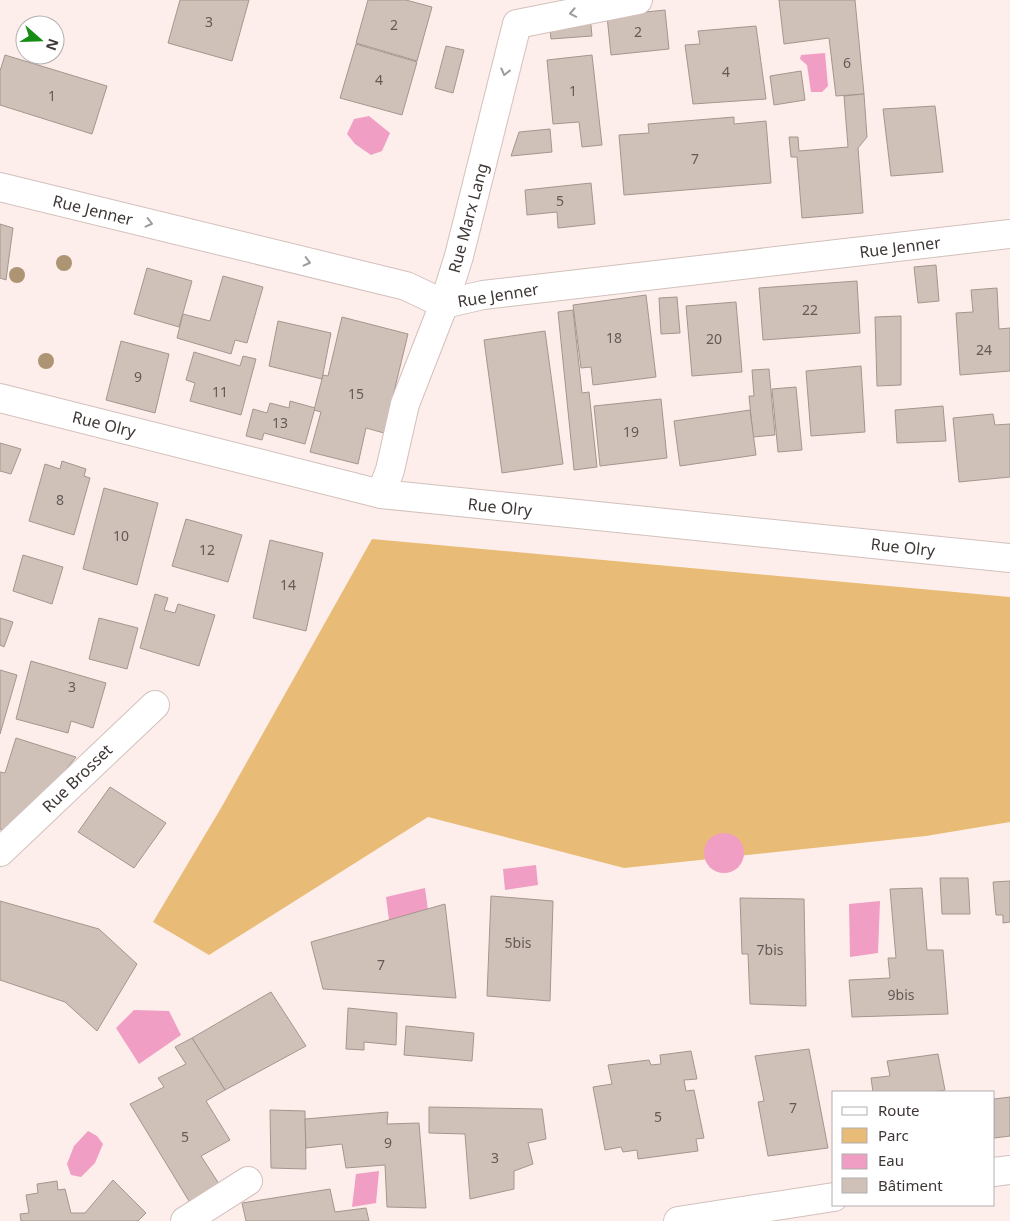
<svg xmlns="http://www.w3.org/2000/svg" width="1010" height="1221" font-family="'Noto Sans',sans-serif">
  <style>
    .green { fill: #e8bc77 }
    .water { fill: #f09ec4 }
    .building { fill: #d0c1b8; stroke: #a5968d }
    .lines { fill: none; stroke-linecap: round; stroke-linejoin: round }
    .minor-casing { stroke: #d2c0bc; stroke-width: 30 }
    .minor { stroke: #fff; stroke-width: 28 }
    .tree { fill: #ad9473 }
    .oneway { stroke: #9f9b9a }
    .labels { text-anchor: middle; stroke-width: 4; stroke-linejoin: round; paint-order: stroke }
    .number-label { font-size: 14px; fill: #635a56 }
    .street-label { font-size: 16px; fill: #3f3736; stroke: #fff }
  </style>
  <rect width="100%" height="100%" fill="#feeeeb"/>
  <!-- green -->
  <polygon class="green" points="372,539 1010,597 1010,822 926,836 624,868 428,817 209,955 153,922 221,808"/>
  <!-- water -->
  <g class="water">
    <polygon points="825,53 828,86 822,92 811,92 807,65 800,59 801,55"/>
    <polygon points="369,116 390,133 382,151 371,155 355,144 347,134 354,119"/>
    <circle cx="724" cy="853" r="20"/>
    <polygon points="536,865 538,885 505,890 503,869"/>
    <polygon points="425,888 428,910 389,920 386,897"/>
    <polygon points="880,901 878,953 850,957 849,904"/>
    <polygon points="134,1010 169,1011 181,1035 139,1064 116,1028"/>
    <polygon points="88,1131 97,1136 103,1144 95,1163 81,1177 71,1175 67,1164 74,1146"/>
    <polygon points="379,1171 376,1203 352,1207 356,1174"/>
  </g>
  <!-- building -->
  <g class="building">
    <polygon points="180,0 249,0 232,61 168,43"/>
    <polygon points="368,0 406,0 432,7 417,61 356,43"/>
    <polygon points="779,0 855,0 864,94 836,96 829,38 784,44"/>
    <polygon points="665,10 669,49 611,55 607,16"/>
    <polygon points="590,16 592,36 551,39 549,19"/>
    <polygon points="756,26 766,99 693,104 685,45 700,44 698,31"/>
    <polygon points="356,44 417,62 402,115 340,98"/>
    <polygon points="446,46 464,50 453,93 435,88"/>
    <polygon points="5,55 107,86 92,134 0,105 0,71"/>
    <polygon points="592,55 602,145 582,147 579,122 553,124 547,60"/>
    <polygon points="801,71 805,100 774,105 770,76"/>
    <polygon points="864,94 867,137 858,148 863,213 802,218 797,157 791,157 789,137 798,137 799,151 848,147 844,96"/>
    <polygon points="935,106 943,172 891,176 883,109"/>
    <polygon points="734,117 734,124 766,121 771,183 624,195 619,135 649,133 648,124"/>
    <polygon points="550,129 552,152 511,156 519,132"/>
    <polygon points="591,183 595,224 558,228 557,212 527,215 525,190"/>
    <polygon points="0,224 13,228 6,280 0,278"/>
    <polygon points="936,265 939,301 918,303 914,267"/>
    <polygon points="147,268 192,281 179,327 134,314"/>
    <polygon points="223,276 263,287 247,343 235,340 231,354 177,338 183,314 210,321"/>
    <polygon points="857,281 860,333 763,340 759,288"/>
    <polygon points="997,288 999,329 1010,328 1010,371 960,375 956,313 973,312 971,290"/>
    <polygon points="646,295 656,377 593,385 591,367 581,368 573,305"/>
    <polygon points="677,297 680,333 661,334 659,298"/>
    <polygon points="736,302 742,372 692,376 686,306"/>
    <polygon points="573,310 582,393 589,392 597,467 574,470 558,312"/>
    <polygon points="901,316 901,385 877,386 875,317"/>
    <polygon points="342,317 408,334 384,433 366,428 358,464 310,452 321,412 314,410 323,375 328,376"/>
    <polygon points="278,321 331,333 322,379 269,366"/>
    <polygon points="545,331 563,464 502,473 484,340"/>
    <polygon points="121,341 169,354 155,413 106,400"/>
    <polygon points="194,352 240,366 243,356 256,359 241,415 190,401 195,383 186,380"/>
    <polygon points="861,366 865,432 811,436 806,371"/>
    <polygon points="769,369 775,435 753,437 749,396 754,396 752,370"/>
    <polygon points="796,387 802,450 778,452 772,389"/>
    <polygon points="661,399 667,458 600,466 594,406"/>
    <polygon points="290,401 315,408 305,444 264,433 262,440 246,436 253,409 267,413 270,403 289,408"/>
    <polygon points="943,406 946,441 897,443 895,410"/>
    <polygon points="750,410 756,455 680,466 674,421"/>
    <polygon points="993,414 995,425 1010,424 1010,477 959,482 953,418"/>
    <polygon points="0,443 21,449 11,474 0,471"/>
    <polygon points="62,461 86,469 84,476 90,478 74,535 29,521 45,464 60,469"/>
    <polygon points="104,488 158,503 137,585 83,569"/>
    <polygon points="186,519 242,535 228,582 172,566"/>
    <polygon points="270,540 323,553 306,631 253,618"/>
    <polygon points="23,555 63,567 52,604 13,591"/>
    <polygon points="155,594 168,598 164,610 175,613 178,604 215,615 199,666 140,648"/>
    <polygon points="0,618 13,622 4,647 0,645"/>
    <polygon points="99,618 138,628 127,669 89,659"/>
    <polygon points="31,661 106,683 93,728 71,721 68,733 16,719"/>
    <polygon points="0,670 17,675 0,734"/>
    <polygon points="16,738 76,757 14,834 0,829 0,772 5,773"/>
    <polygon points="110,787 166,823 134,868 78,832"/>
    <polygon points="940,878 968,878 970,914 942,914"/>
    <polygon points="1010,881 1010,922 1003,923 1003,915 996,915 993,882"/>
    <polygon points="922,888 927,950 943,950 948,1014 852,1017 849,980 890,978 888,958 896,958 890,889"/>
    <polygon points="491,896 553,901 550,1001 487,996"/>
    <polygon points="740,898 804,899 806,1006 750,1004 748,954 742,954"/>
    <polygon points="0,901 99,929 137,964 97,1031 65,1002 0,980"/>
    <polygon points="445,904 456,998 323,989 311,942"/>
    <polygon points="271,992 306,1046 225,1090 192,1038"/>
    <polygon points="348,1008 397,1013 396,1045 364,1042 364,1050 346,1049"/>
    <polygon points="406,1026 474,1033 472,1061 404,1055"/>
    <polygon points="192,1038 225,1090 206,1101 230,1140 201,1156 223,1190 192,1206 130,1104 164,1087 158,1078 186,1064 175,1047"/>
    <polygon points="809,1049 828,1148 768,1156 758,1102 764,1101 755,1056"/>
    <polygon points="691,1051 697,1079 684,1080 686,1091 694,1090 704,1138 696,1139 698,1151 638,1159 637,1150 623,1152 621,1147 605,1150 593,1087 612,1084 608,1065 649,1060 651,1065 661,1064 660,1055"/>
    <polygon points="938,1054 945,1090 932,1092 873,1092 871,1078 890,1076 887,1061"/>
    <polygon points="1010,1097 1010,1136 994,1138 994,1099"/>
    <polygon points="429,1107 542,1109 546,1139 528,1143 533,1164 514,1171 514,1189 470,1199 465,1134 429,1133"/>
    <polygon points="270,1110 305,1111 306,1169 271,1168"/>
    <polygon points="388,1112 387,1124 419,1123 426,1208 387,1207 385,1165 346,1168 342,1144 306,1148 305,1119"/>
    <polygon points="113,1180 146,1213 138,1221 21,1221 20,1214 29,1213 26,1195 38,1193 37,1184 57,1181 58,1190 65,1189 71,1213 85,1213"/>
    <polygon points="330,1189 335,1212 366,1208 369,1221 246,1221 242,1203"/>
  </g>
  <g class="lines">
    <defs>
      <g id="minor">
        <polyline points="0,187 406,286 444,304 483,295 1010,234"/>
        <polyline points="0,398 381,494 1010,558"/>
        <polyline points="381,494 390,470 405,404 444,304 459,256 517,24 638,0"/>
        <polyline points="0,852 155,705"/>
        <polyline points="994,1172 1010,1170"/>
        <polyline points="185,1221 248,1181"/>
        <polyline points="678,1221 834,1197"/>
      </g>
    </defs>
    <!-- minor casing -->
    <use href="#minor" class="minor-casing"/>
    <!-- minor -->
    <use href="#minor" class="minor"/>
  </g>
  <!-- trees -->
  <g class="tree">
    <circle cx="64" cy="263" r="8"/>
    <circle cx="17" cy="275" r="8"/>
    <circle cx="46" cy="361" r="8"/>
  </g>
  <!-- one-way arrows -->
  <defs><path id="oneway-chevron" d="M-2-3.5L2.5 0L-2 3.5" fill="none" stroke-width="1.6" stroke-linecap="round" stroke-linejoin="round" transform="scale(1.25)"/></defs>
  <g class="oneway">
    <use href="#oneway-chevron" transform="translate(573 13) rotate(169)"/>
    <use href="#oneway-chevron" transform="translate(505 72) rotate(104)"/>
    <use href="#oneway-chevron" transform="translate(149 223) rotate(14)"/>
    <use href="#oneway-chevron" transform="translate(307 262) rotate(14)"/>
  </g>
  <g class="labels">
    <!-- number labels -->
    <g class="number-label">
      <text x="209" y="27">3</text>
      <text x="394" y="30">2</text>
      <text x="638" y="37">2</text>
      <text x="847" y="68">6</text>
      <text x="726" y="77">4</text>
      <text x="379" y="85">4</text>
      <text x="573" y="96">1</text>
      <text x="52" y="101">1</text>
      <text x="695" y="164">7</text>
      <text x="560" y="206">5</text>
      <text x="810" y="315">22</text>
      <text x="614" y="343">18</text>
      <text x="714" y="344">20</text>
      <text x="984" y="355">24</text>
      <text x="138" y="382">9</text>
      <text x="220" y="397">11</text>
      <text x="356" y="399">15</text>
      <text x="280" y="428">13</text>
      <text x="631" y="437">19</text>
      <text x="60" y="505">8</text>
      <text x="121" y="541">10</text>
      <text x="207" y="555">12</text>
      <text x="288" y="590">14</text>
      <text x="72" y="692">3</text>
      <text x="518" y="948">5bis</text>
      <text x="770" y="955">7bis</text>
      <text x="381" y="970">7</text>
      <text x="901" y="1000">9bis</text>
      <text x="793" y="1113">7</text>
      <text x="658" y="1122">5</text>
      <text x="185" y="1142">5</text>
      <text x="388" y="1148">9</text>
      <text x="495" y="1163">3</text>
    </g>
    <!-- street labels -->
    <g class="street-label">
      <text transform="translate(93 210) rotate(14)" y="6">Rue Jenner</text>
      <text transform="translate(468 218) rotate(-75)" y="6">Rue Marx Lang</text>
      <text transform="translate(900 247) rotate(-7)" y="6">Rue Jenner</text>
      <text transform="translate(498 295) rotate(-9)" y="6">Rue Jenner</text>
      <text transform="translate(104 424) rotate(14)" y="6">Rue Olry</text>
      <text transform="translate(500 507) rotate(6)" y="6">Rue Olry</text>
      <text transform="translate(903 547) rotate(6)" y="6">Rue Olry</text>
      <text transform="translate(77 778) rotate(-44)" y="6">Rue Brosset</text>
    </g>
  </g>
  <!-- legend -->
  <rect x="832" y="1091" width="162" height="115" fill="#ffffff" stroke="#b2afaf"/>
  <rect x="842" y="1107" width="25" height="8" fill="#ffffff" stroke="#b2afaf"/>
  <text x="878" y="1116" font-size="15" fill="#3f3736">Route</text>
  <rect x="842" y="1128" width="25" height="15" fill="#e8bc77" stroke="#b2afaf"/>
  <text x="878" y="1141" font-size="15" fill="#3f3736">Parc</text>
  <rect x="842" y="1154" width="25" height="15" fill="#f09ec4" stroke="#b2afaf"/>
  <text x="878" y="1166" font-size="15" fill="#3f3736">Eau</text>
  <rect x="842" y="1178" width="25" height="15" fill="#d0c1b8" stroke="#b2afaf"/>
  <text x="878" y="1191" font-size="15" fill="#3f3736">Bâtiment</text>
  <!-- north arrow -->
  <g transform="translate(40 40) rotate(110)"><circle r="24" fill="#ffffff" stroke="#b2afaf"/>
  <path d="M0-4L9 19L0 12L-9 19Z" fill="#178c14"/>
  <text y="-8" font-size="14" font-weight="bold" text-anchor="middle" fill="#3f3736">N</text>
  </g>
</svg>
